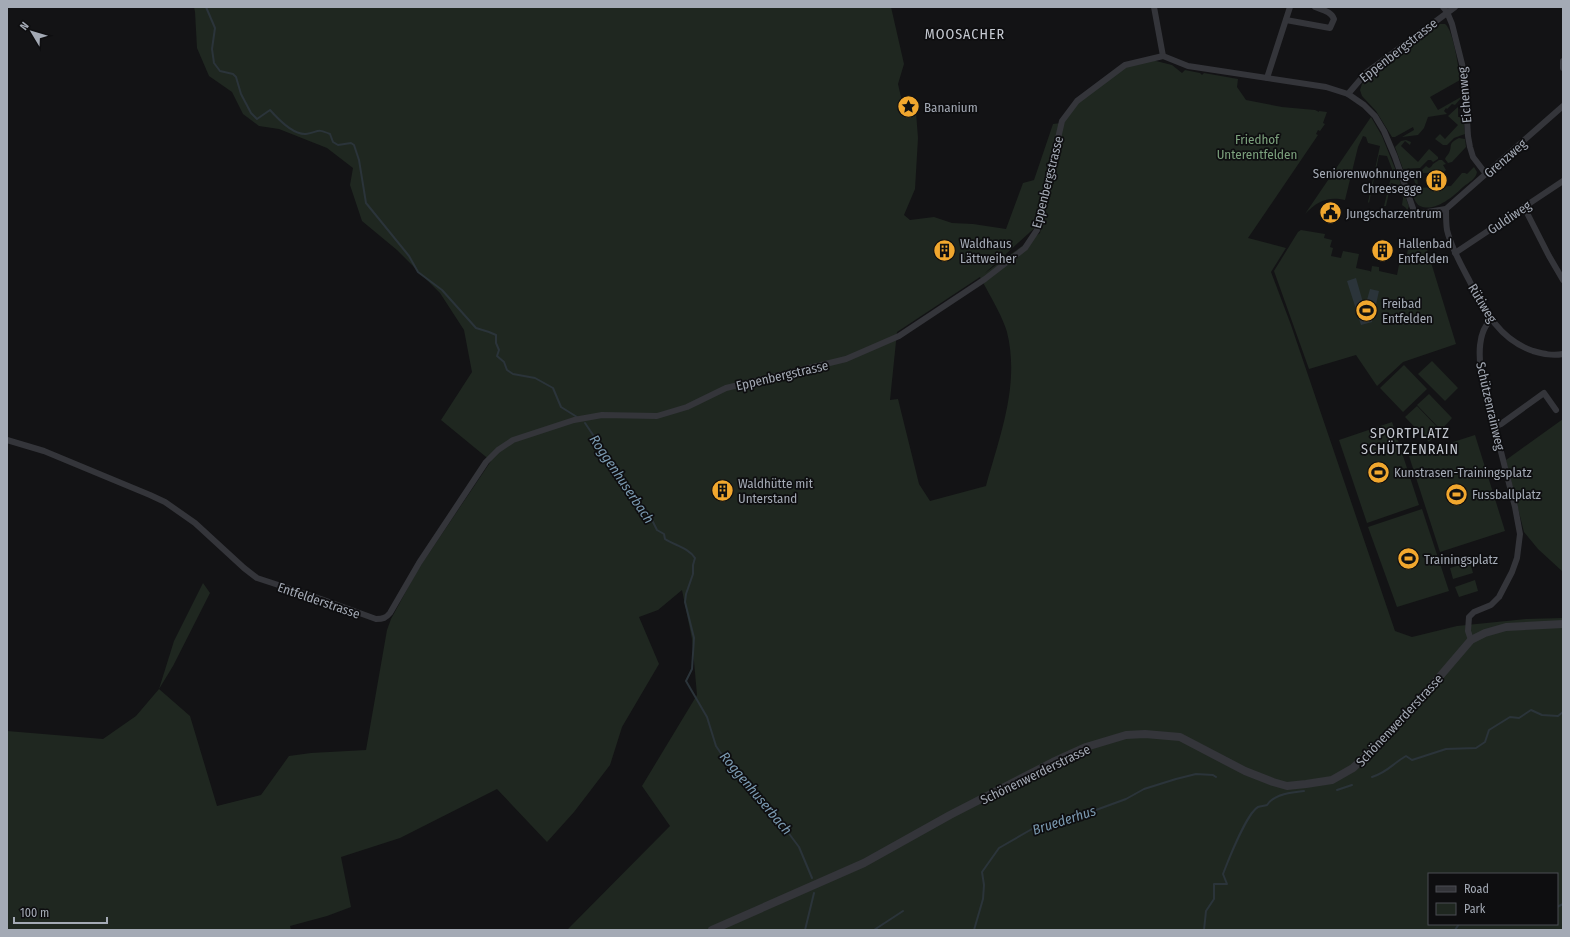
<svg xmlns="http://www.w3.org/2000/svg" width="1570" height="937" font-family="'Fira Sans Condensed',sans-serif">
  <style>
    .green { fill: #1f2720; fill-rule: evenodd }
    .water { fill: #2b343a }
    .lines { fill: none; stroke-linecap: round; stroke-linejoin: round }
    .stream { stroke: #2b343a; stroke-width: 2 }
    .minor { stroke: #34353a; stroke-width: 6 }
    .tertiary { stroke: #34353a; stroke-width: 8 }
    .labels { text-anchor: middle; stroke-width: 3.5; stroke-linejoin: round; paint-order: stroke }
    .street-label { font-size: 13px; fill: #a4aab5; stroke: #0e0e10 }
    .poi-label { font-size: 13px; fill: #a4aab5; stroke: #0e0e10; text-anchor: start }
    .park-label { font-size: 13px; fill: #7ba07c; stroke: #0e0e10 }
    .neighbourhood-label { font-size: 14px; letter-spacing: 1px; fill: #c5c9d1; stroke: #0e0e10 }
    .water-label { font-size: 14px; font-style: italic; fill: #7b9ab1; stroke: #0e0e10 }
  </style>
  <rect width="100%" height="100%" fill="#131315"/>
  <!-- green -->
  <g class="green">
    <path d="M194,7h697l13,57 -6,20 5,22 13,6 2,26 -3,51 -11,26 6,5 24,-3 18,6 21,1 33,5 17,-46 11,-3 19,-56 8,-1 -22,101 -54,49 55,-40 25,-117 12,-15 48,-36 23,-6 24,6 10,8 3,-3 15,3 2,2 2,-2 34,6 -1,8 9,13 36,7 33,3 4,2v-1l8,1 -4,11 2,1 -5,7 -2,-1 -2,4 2,1 -70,103 38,10 -15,24 20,53 104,306 17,6 45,-11 69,-7 37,-1v312h-996l103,-104 -28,-40 55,-91 -5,-56 -10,-49 -24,20 -19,7 20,47 -37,63 -12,38 -36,47 -27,30 -50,-53 -97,49 -59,19 10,50 -24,9 -37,10 1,4h-284v-199l96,8 33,-23 23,-27 15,-48 29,-58 7,10 -37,73 -14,23 31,27 27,90 44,-11 28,-39 22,-3 55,-3 21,-120 4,-11 26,-48 74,-110 -50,-41 31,-48 -8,-42 -24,-37 -43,-43 -35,-29 -12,-36 3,-17 -26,-20 -48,-19 -20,-3 -16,-12 -11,-22 -23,-16 -12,-28 -2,-36zM980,277c8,15 23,40 27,55 13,53 -7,103 -21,154l-56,15 -11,-17 -21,-85 -8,1 7,-68zM1429,874h128v50h-128z"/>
    <path d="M1440,24h5c8,5 14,45 15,56l-30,17 8,13 23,-13v1l-6,7 -3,-1 -5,5 -1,-1 -2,3 3,3 -19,3 -4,11 -6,7 -16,2 12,-7 -1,-3 -18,10h-3l-16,-26 -14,-15 -2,-6 2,-6 14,-14z"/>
    <polygon points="1458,107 1458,117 1463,117 1465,134 1454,138 1447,145 1443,145 1435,139 1440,134 1445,139 1458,125 1448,116"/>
    <path d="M1371,117l11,19 14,35h-4v-2l-5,-13 -8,-1 -10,48 -1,-1 12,-56 -12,-3 -2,-6 -3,-1 -5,11 -13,53c-17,-4 -28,1 -40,14z"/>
    <path d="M1459,138l6,1 1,8 -14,15 -4,1 -3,-4c1,-3 3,-4 4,-6 4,-8 -2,-9 10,-15z"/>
    <polygon points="1406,140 1411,142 1410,145 1405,141 1401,146 1418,162 1429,149 1438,157 1438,159 1433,162 1431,160 1428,160 1420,168 1403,169 1395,147 1401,141"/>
    <polygon points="1439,160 1442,160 1446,164 1443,165 1446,170 1444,172 1423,173 1422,170 1426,166 1429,168 1431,167 1433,164"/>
    <path d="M1474,167l3,5c-1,7 -9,11 -14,15 -8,8 -28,26 -43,19 -5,-2 -7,-11 -8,-16l5,-2 -6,-16 -6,2v-2l5,-2h9l1,3 -3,-2 -2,1 2,2 1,14 33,-2 11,-13h3l2,1z"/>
    <polygon points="1392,173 1397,173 1408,204 1409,206 1407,211 1406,208 1402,205 1403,198 1398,185 1391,183 1386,206 1384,206"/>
    <polygon points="1301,230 1325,234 1324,238 1332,240 1330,247 1333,248 1331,256 1341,258 1343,251 1359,254 1356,268 1370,271 1371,272 1372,266 1379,267 1379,271 1397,275 1400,260 1406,261 1409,242 1426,246 1456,344 1403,362 1377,386 1356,355 1309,369 1274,271 1298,232"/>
    <polygon points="1432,361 1458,388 1445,401 1418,374"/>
    <polygon points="1404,365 1427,389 1403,412 1380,388"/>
    <polygon points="1429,394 1452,418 1441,430 1417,405"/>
    <polygon points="1417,406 1440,430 1429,442 1405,417"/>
    <polygon points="1563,419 1563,572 1538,549 1524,532 1506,460"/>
    <polygon points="1392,422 1419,505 1367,523 1339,440"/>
    <polygon points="1475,435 1505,531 1440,552 1409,456"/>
    <polygon points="1422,509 1449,591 1397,607 1368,527"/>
    <polygon points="1470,562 1473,573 1453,579 1450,568"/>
    <polygon points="1475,580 1478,591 1459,597 1455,587"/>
  </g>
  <!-- water -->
  <polygon class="water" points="1356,278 1364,306 1368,305 1369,300 1367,300 1370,289 1379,291 1372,322 1361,325 1347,281"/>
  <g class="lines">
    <!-- stream -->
    <g class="stream">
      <path d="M206,7l9,21 -3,21 2,14 6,8 13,3 3,3 5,17 10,19 6,6 13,-9c8,9 24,25 36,24 13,-2 10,-6 24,0l3,8 5,3 13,-2 3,2 5,15 7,43 43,53 9,16 24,18 34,38 13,4 7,3v8l3,7 -2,6 7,6 3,8 6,4 22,4 18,10 8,19 16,10"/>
      <path d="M585,423c4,6 8,12 13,19 4,7 4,12 12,18l42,60 5,10 7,4 1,5c9,6 24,9 30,19l-2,7v9l-7,20 -1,8 9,36 -2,31 -6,12 21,36 9,29 4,6 21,28 37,36 9,15 12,16 13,31"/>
      <path d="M1372,777c16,-5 20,-13 34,-21l6,4 34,-11 30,-1 9,-6 4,-12 21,-13 9,1 12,-8 11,5 16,1 5,-4"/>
      <polyline points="1337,790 1352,785"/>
      <polyline points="1557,907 1563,904"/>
      <polyline points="805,930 814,893"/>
      <polyline points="874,930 903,911"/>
      <polyline points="974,930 983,899 984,885 982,872 999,848 1032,829 1049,823 1074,818 1126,799 1144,789 1176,779 1196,774 1213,775 1216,777"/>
      <path d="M1204,930l2,-19 8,-12v-15h13l-4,-10c5,-13 24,-61 35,-67 3,-1 6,-1 9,-2 7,-11 26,-13 37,-14"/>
      <polyline points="1455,930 1459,924"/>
    </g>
    <!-- minor -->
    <g class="minor">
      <polyline points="1154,7 1163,56"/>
      <polyline points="1443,7 1447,12 1452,24 1464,72 1468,136 1470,147 1473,157 1486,174"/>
      <path d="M1286,20l44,8 4,-9c-3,-8 -12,-9 -19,-12"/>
      <polyline points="1563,61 1563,68"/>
      <polyline points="1267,78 1290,7"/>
      <polyline points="1348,94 1366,73 1455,7"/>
      <polyline points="1524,207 1549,256 1563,280"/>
      <path d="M1446,209c0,7 0,15 1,21 4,17 13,33 21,48 16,31 30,61 65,73 11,3 19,5 30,3"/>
      <polyline points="1455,253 1563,181"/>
      <polyline points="1494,427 1501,424 1544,393 1556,410"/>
      <path d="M7,440l37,11 106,44 15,7 30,21 49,45 13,10 64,21 55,20c7,0 10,-1 14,-6l29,-50 67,-101 12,-12 15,-10 61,-20 28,-5 55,1 30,-9 39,-19 120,-29 53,-23 86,-57 40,-31 12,-18 25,-109 15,-20 48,-36 38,-9 25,10 138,21 22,7 16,11 11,11 9,15 11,26 20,57 31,-5 117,-103"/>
      <path d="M1471,640l-3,-9 1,-14 5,-5 17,-7 8,-8 13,-25 5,-14 3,-24 -5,-27 -34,-134c-2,-16 -4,-41 10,-53"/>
    </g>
    <!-- tertiary -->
    <polyline class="tertiary" points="712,930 864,863 950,815 1053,762 1086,747 1126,735 1145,734 1180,737 1245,771 1273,782 1287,786 1306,784 1332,780 1353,768 1381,741 1412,709 1471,640 1485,633 1506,627 1563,624"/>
  </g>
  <!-- icons -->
  <defs>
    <symbol id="sight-disc" viewBox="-11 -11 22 22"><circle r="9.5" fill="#f1a72e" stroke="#0e0e10"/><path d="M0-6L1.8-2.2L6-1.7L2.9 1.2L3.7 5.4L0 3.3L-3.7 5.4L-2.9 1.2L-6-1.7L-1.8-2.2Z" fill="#111"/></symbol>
    <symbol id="building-disc" viewBox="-11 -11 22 22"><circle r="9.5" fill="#f1a72e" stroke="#0e0e10"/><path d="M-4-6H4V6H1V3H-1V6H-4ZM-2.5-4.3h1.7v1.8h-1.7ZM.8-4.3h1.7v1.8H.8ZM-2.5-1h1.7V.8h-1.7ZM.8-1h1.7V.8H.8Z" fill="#111"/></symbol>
    <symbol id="civic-disc" viewBox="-11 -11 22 22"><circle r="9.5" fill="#f1a72e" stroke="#0e0e10"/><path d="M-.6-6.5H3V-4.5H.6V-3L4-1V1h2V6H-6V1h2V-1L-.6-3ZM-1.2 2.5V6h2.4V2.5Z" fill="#111"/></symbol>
    <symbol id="stadium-disc" viewBox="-11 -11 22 22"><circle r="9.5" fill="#f1a72e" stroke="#0e0e10"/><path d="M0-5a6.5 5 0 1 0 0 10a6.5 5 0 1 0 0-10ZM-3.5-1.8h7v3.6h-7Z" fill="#111"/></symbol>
  </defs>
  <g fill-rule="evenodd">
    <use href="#sight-disc" x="896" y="94" width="25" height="25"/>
    <use href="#building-disc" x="1424" y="168" width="25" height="25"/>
    <use href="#civic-disc" x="1318" y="200" width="25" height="25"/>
    <use href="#building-disc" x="932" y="238" width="25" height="25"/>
    <use href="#building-disc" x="1370" y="238" width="25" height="25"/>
    <use href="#stadium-disc" x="1354" y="298" width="25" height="25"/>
    <use href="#stadium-disc" x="1366" y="460" width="25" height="25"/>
    <use href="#building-disc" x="710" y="478" width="25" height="25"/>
    <use href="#stadium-disc" x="1444" y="482" width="25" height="25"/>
    <use href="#stadium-disc" x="1396" y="546" width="25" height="25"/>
  </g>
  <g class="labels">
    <!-- street labels -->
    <g class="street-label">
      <text transform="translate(1398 50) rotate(-38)" y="5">Eppenbergstrasse</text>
      <text transform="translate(1464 95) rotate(-95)" y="5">Eichenweg</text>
      <text transform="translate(1505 158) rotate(-41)" y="5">Grenzweg</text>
      <text transform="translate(1047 182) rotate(-76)" y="5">Eppenbergstrasse</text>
      <text transform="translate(1509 217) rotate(-34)" y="5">Guldiweg</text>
      <text transform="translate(1483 303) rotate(59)" y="5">Rütiweg</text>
      <text transform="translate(782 375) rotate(-13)" y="5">Eppenbergstrasse</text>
      <text transform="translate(1491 406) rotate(77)" y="5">Schützenrainweg</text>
      <text transform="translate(319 600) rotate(19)" y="5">Entfelderstrasse</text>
      <text transform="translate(1399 720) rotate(-47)" y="5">Schönenwerderstrasse</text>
      <text transform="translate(1035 774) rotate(-26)" y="5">Schönenwerderstrasse</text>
    </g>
    <!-- poi labels -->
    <g class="poi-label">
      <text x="924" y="112">Bananium</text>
      <text x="1422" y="178" text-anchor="end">Seniorenwohnungen<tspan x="1422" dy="15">Chreesegge</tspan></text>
      <text x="1346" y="218">Jungscharzentrum</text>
      <text x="960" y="248">Waldhaus<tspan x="960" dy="15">Lättweiher</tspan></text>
      <text x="1398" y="248">Hallenbad<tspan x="1398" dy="15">Entfelden</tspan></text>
      <text x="1382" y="308">Freibad<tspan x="1382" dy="15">Entfelden</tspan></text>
      <text x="1394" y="477">Kunstrasen-Trainingsplatz</text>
      <text x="738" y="488">Waldhütte mit<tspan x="738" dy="15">Unterstand</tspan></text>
      <text x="1472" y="499">Fussballplatz</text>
      <text x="1424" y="564">Trainingsplatz</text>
    </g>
    <!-- park labels -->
    <g class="park-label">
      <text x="1257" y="144">Friedhof<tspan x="1257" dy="15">Unterentfelden</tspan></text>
    </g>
    <!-- neighbourhood labels -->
    <g class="neighbourhood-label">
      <text x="965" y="39">MOOSACHER</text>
      <text x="1410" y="438">SPORTPLATZ<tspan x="1410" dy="16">SCHÜTZENRAIN</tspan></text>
    </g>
    <!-- water labels -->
    <g class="water-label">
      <text transform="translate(622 479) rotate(56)" y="5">Roggenhuserbach</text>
      <text transform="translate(756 793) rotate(50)" y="5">Roggenhuserbach</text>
      <text transform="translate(1064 820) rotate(-18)" y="5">Bruederhus</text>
    </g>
  </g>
  <!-- border -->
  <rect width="1570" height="937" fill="none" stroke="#a4aab5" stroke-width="16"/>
  <!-- legend -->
  <rect x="1428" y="873" width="130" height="52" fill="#0e0e10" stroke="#4a4c52"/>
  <rect x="1436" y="886" width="20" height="6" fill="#34353a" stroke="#4a4c52"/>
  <text x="1464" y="893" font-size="12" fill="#a4aab5">Road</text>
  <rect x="1436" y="903" width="20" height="12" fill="#1f2720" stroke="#4a4c52"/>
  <text x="1464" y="913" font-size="12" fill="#a4aab5">Park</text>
  <!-- north arrow -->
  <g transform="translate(32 32) rotate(308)" stroke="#0e0e10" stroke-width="3" paint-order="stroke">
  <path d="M0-3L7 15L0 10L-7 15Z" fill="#a4aab5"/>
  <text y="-6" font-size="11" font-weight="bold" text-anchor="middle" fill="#a4aab5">N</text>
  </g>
  <!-- scale -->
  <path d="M14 917v6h93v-6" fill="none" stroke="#a4aab5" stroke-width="2"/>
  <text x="20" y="917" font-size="12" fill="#a4aab5" stroke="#0e0e10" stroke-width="3" paint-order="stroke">100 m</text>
</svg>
